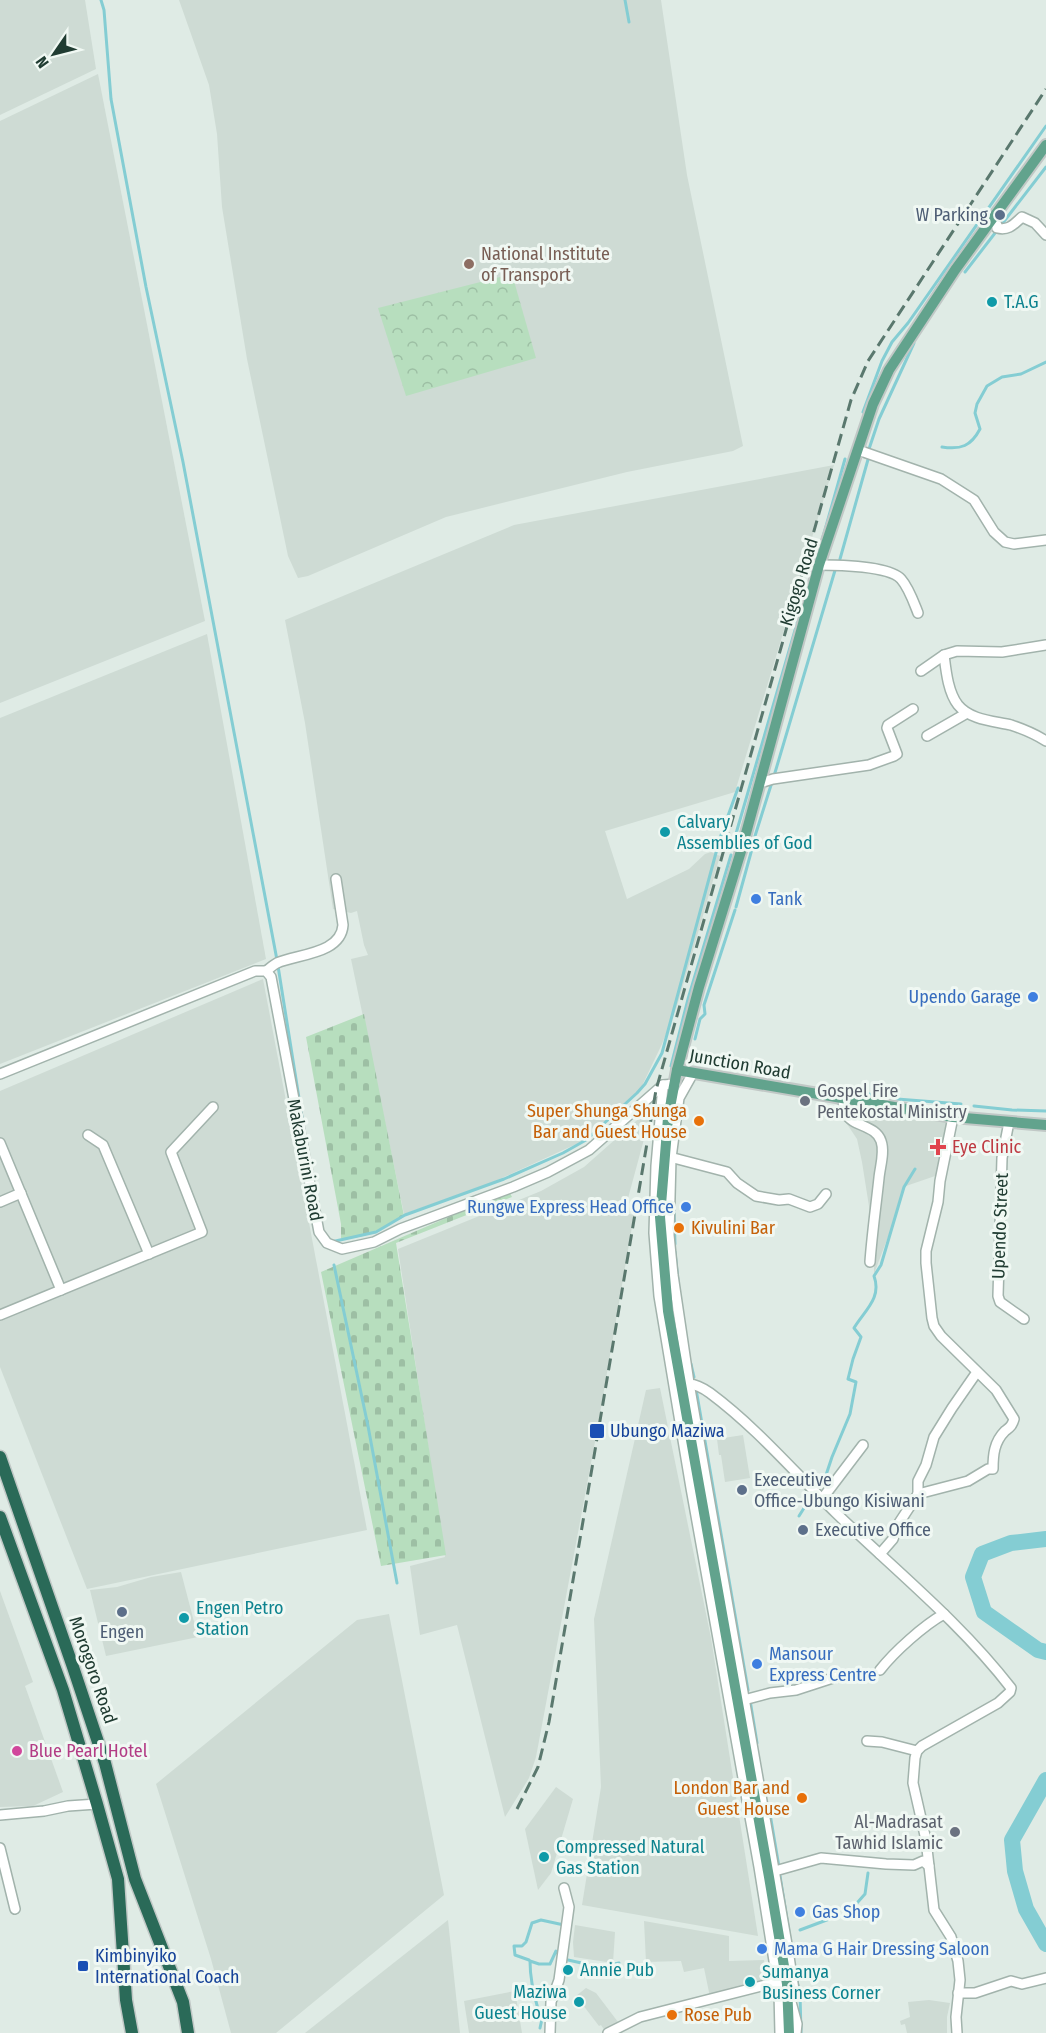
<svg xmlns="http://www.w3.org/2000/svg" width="1046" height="2033" font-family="'Fira Sans Condensed',sans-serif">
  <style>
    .built { fill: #cedbd4 }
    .forest { fill: url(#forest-crowns) }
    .cemetery { fill: url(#cemetery-stones) }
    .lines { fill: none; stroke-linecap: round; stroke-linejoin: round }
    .stream { stroke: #84cdd3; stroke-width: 3 }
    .river { stroke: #84cdd3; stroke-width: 16 }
    .minor-casing { stroke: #a2b3ac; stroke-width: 12 }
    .major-casing { stroke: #c1c8c6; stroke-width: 14 }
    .highway-casing { stroke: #c1c8c6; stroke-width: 15 }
    .minor { stroke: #fff; stroke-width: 9 }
    .major { stroke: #62a38d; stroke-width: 10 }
    .highway { stroke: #2a6a58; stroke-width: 12 }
    .rail { stroke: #5a786e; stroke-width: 3; stroke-dasharray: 12 6; stroke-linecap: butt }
    .service-dot { fill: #5c6f8a; stroke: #f0f8f3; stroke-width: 2 }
    .education-dot { fill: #8d6e63; stroke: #f0f8f3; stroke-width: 2 }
    .culture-dot { fill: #0f9aa8; stroke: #f0f8f3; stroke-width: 2 }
    .shop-dot { fill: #3f7fe0; stroke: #f0f8f3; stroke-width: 2 }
    .worship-dot { fill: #6b7280; stroke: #f0f8f3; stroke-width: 2 }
    .food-dot { fill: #e8710a; stroke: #f0f8f3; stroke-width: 2 }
    .health-dot { fill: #e0444e; stroke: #f0f8f3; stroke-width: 2 }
    .transit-dot { fill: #1a4fb4; stroke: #f0f8f3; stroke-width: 2 }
    .hotel-dot { fill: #d1479c; stroke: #f0f8f3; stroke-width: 2 }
    .labels { text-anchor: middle; stroke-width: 6; stroke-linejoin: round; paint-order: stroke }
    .service-label { font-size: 18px; fill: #4e5e75; stroke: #f0f8f3; text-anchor: start }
    .education-label { font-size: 18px; fill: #785e54; stroke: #f0f8f3; text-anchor: start }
    .culture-label { font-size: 18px; fill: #0d838f; stroke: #f0f8f3; text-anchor: start }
    .street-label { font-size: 18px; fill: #203c32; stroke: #f0f8f3 }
    .shop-label { font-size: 18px; fill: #366cbe; stroke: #f0f8f3; text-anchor: start }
    .worship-label { font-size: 18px; fill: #5b616d; stroke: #f0f8f3; text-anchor: start }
    .food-label { font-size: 18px; fill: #c56008; stroke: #f0f8f3; text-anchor: end }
    .health-label { font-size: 18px; fill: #be3a42; stroke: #f0f8f3; text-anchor: start }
    .transit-label { font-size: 18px; fill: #164399; stroke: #f0f8f3; text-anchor: start }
    .hotel-label { font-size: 18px; fill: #b23c85; stroke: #f0f8f3; text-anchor: start }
  </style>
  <defs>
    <pattern id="forest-crowns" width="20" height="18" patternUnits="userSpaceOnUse" patternTransform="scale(1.5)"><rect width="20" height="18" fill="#b7debe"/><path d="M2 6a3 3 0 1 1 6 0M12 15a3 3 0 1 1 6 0" fill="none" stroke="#9dbfa4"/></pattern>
    <pattern id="cemetery-stones" width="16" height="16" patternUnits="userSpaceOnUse" patternTransform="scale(1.5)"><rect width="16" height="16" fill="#b7debe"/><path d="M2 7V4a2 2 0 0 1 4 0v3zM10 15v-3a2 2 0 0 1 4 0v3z" fill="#9dbfa4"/></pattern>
  </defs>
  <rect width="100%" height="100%" fill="#dfebe5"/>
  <!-- built -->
  <g class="built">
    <polygon points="0,0 85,0 96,69 0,115"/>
    <polygon points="179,0 661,0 687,175 743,446 733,451 627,472 446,517 308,576 298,578 288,556 247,359 222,207 217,134 209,85"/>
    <polygon points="98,74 205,621 0,703 0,121"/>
    <polygon points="834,465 735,792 562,844 605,831 627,899 689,869 705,854 711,852 720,856 677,1006 662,1044 641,1088 585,1140 493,1182 404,1214 351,959 368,955 364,945 357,911 351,913 333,909 305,723 285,620 514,525"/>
    <polygon points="207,634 266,959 0,1064 0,718"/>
    <polygon points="263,979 367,1530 87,1589 0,1367 0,1091"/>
    <polygon points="854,1103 943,1118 948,1122 938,1175 906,1186 900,1197 894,1221 874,1274 874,1238 862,1162 857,1139 843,1118 845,1108"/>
    <polygon points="653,1106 624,1213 634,1215 597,1431 536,1757 529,1778 505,1817 457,1625 420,1635 410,1566 445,1557 398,1249 541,1191 584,1167"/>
    <polygon points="660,1388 711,1638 758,1936 582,1905 601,1787 594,1619 646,1390"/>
    <polygon points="743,1435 750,1478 725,1482 721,1455 719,1455 717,1439"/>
    <polygon points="181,1572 198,1637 106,1656 90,1590 117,1587 151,1577"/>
    <polygon points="0,1591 33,1682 25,1686 63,1792 33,1806 0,1807"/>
    <polygon points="389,1614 444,1895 276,2033 231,2033 211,1959 156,1784 357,1620"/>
    <polygon points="556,1787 573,1799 551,1873 538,1890 525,1829"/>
    <polygon points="448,1920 460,2033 305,2033"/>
    <polygon points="644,1921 729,1936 729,1961 764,1960 767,1983 710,1997 704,1968 684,1972 681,1961 646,1962"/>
    <polygon points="575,1925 615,1932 613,1963 574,1957 573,1942"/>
    <polygon points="586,1988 596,1993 618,2022 605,2031 601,2025 599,2026 576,1996"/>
    <polygon points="515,1991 522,2033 469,2033 464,2001"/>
    <polygon points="929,2000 950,2003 947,2017 947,2033 907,2033 905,2024 901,2025 900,2021 910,2017 908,2002"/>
  </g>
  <!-- forest -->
  <polygon class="forest" points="512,274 536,358 406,396 378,308"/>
  <!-- cemetery -->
  <g class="cemetery">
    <path d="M364,1014l40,202c-21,10 -39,25 -63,22v-14l-35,-187z"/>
    <polygon points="509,1191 512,1197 396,1243 446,1555 381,1566 321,1272"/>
  </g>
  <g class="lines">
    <!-- stream -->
    <g class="stream">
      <polyline points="101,0 104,10 111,99 146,287 183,462 277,960"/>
      <polyline points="625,0 629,22"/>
      <polyline points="965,272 1046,167"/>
      <polyline points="863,412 882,361 892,342 908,323 1046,126"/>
      <path d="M942,447c19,3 29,-1 38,-18l-5,-16 2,-9 10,-18 15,-9 19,-3 25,-12"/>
      <polyline points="869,449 879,419 914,343"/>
      <polyline points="821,544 845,459"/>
      <polyline points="840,559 869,456"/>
      <polyline points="774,776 836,567"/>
      <polyline points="755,836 772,782"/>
      <polyline points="735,837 800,613"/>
      <polyline points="720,838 738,788"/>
      <polyline points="736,907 755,838"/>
      <polyline points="278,966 302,1117"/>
      <polyline points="695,1039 700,1019 705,1014 704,1005 735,910"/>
      <polyline points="671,1066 688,999 731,855"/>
      <polyline points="832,1087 884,1097"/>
      <polyline points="897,1099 961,1104"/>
      <polyline points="974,1106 1012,1110 1046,1111"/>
      <polyline points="674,1210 675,1244"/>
      <polyline points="331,1242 376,1232 405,1215 504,1179 563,1153 586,1140 637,1093 645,1084 662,1053 717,849"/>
      <polyline points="675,1252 678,1281"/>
      <polyline points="334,1265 368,1426 397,1583"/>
      <polyline points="691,1364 694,1377"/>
      <polyline points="696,1389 748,1690"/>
      <path d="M823,1484l9,-27 18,-43 6,-32 -8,-3 5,-20 8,-22 -7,-9c11,-18 28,-30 20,-52l7,-11 23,-78 11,-18"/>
      <polyline points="799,1516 811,1497"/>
      <polyline points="750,1700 757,1743"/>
      <polyline points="769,1808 779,1867"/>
      <polyline points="780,1876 791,1945"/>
      <polyline points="800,1930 840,1915 847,1919 849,1912 865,1894 868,1873"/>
      <polyline points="529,1960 515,1955 514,1946 522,1946 526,1942 532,1923 541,1920 564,1925"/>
      <polyline points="568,1960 604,1968 609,1965 619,1963"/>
      <polyline points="797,1981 800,1994 801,2033"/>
      <path d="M540,2028l4,-18 -6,-1c-5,-17 -8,-31 -8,-48l9,3h11l6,-13 4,5"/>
    </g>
    <!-- river -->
    <g class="river">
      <polyline points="1046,1539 1011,1543 982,1554 973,1577 984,1612 1038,1650 1046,1652"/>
      <polyline points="1046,1780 1012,1840 1015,1871 1026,1909 1046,1944"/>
    </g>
    <defs>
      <g id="minor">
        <path d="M992,222l5,3v3c12,3 17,-4 25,-11l13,6 11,12"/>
        <polyline points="858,450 941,479 974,500 994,532 1005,542 1014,544 1046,540"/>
        <path d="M819,565c19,0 70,1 82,14 8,9 13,24 17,34"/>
        <path d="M944,655c2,16 4,37 14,50 12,15 36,16 53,20 12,4 24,9 35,16"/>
        <polyline points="921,671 944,655 957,651 1002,652 1046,645"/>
        <polyline points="927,736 967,713"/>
        <polyline points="760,783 773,779 869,765 894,756 897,754 887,728 888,725 913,709"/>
        <path d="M266,971c3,-2 7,-6 11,-8 21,-9 64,-9 66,-38l-7,-46"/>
        <polyline points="693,1073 679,1098 671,1158 669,1235 673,1275 689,1383 788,1950 794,1990 791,2002 797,2024 796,2033"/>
        <polyline points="0,1074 255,971 266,971 271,977 319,1232 327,1243 342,1249 374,1242 400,1229 513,1187 548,1172 589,1150 663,1085 675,1084"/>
        <polyline points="663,1085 656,1166 654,1233 659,1296 691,1488 759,1867 779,1992 780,2033"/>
        <path d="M843,1099c1,5 0,10 2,14 8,14 31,12 36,28 4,11 -1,26 -2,37 -3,28 -7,56 -9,84"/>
        <polyline points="1009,1122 1002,1158 998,1296 1000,1302 1024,1319"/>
        <polyline points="88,1135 103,1145 149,1254"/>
        <polyline points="0,1143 61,1290"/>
        <polyline points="666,1156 727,1172 737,1183 756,1196 779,1200 789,1199 810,1207 818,1204 826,1194"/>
        <polyline points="0,1202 21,1193"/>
        <polyline points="0,1315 202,1232 171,1152 213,1107"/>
        <path d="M685,1385c8,-3 18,3 25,8 47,35 84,79 126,120 59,57 124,109 175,175l-1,4 -12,11 -76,43 -5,5 -2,7 -2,25 13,57 8,70 17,27 7,24 2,19 -4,37 1,16"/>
        <polyline points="918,1494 918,1481 926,1465 934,1437 952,1408 977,1372"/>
        <polyline points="822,1499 863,1445"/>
        <path d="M880,1554l13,-15 6,-16 19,-29 50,-13 20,-12h5c0,-14 1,-27 12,-38 5,-4 7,-5 9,-12l-18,-29 -55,-54 -7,-10 -2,-8 -6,-55v-12l12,-49 2,-21 13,-64"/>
        <path d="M880,1670c14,-18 44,-45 64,-56"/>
        <polyline points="740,1701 770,1693 796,1690 839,1676"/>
        <polyline points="867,1741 882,1742 917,1751"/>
        <polyline points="0,1815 44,1811 68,1806 97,1804"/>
        <polyline points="0,1848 15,1909"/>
        <polyline points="775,1871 821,1858 886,1864 914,1865 923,1861 929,1866"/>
        <polyline points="958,1993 975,1993 1011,1981 1022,1984 1046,1978"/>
        <polyline points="550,2033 551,2002 559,1980 569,1907 564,1888"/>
        <polyline points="608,2033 640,2017 777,1982"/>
      </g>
      <g id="major">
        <polyline points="677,1070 953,1117 1046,1125"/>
        <polyline points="789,2033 787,1984 769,1877 668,1311 660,1217 668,1118 677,1070 699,987 742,848 819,565 873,404 889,370 955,270 1046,145"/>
      </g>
      <g id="highway">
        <polyline points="0,1457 73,1667 105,1763 135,1879 183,2002 188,2033"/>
        <polyline points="0,1517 63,1690 97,1804 118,1879 126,2000 132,2033"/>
      </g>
    </defs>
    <!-- minor casing -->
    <use href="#minor" class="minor-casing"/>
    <!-- major casing -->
    <use href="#major" class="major-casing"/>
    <!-- highway casing -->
    <use href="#highway" class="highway-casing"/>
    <!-- minor -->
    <use href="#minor" class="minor"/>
    <!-- major -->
    <use href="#major" class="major"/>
    <!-- highway -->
    <use href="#highway" class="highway"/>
    <!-- rail -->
    <polyline class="rail" points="517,1809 538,1767 549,1722 656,1090 851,400 868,361 1046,89"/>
  </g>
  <!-- markers -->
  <g class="service-dot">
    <circle cx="1000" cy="215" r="6"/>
    <circle cx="742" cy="1490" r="6"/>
    <circle cx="803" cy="1530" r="6"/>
    <circle cx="122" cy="1612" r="6"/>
  </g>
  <circle class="education-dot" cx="469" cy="264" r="6"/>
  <g class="culture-dot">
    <circle cx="992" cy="302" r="6"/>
    <circle cx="665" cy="832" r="6"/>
    <circle cx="184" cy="1618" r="6"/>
    <circle cx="544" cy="1857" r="6"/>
    <circle cx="568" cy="1970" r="6"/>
    <circle cx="750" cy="1982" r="6"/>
    <circle cx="579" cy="2002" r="6"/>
  </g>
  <g class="shop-dot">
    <circle cx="756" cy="899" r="6"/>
    <circle cx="1033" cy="997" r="6"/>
    <circle cx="686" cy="1207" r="6"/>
    <circle cx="757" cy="1664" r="6"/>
    <circle cx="800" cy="1912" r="6"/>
    <circle cx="762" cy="1949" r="6"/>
  </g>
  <g class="worship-dot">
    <circle cx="805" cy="1101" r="6"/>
    <circle cx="955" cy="1832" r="6"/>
  </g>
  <g class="food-dot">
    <circle cx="699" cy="1121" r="6"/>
    <circle cx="679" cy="1228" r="6"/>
    <circle cx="802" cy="1798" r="6"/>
    <circle cx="672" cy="2015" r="6"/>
  </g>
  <path class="health-dot" d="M935 1138h6v6h6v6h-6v6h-6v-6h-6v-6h6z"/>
  <g class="transit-dot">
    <rect x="589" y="1423" width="16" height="16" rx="3"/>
    <rect x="77" y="1960" width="12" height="12" rx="3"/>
  </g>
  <circle class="hotel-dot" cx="17" cy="1751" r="6"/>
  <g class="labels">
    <!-- service labels -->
    <g class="service-label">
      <text x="988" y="221" text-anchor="end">W Parking</text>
      <text x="754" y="1486">Execeutive<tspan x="754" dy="21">Office-Ubungo Kisiwani</tspan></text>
      <text x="815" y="1536">Executive Office</text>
      <text x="122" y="1638" text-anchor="middle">Engen</text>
    </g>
    <!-- education labels -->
    <g class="education-label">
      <text x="481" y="260">National Institute<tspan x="481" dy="21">of Transport</tspan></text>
    </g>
    <!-- culture labels -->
    <g class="culture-label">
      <text x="1004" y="308">T.A.G</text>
      <text x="677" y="828">Calvary<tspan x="677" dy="21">Assemblies of God</tspan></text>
      <text x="196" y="1614">Engen Petro<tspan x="196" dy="21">Station</tspan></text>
      <text x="556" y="1853">Compressed Natural<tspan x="556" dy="21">Gas Station</tspan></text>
      <text x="580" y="1976">Annie Pub</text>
      <text x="762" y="1978">Sumanya<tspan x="762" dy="21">Business Corner</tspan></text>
      <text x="567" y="1998" text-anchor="end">Maziwa<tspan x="567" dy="21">Guest House</tspan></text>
    </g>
    <!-- street labels -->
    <g class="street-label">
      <text transform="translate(799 582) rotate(-73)" y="6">Kigogo Road</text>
      <text transform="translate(740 1064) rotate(10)" y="6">Junction Road</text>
      <text transform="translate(305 1160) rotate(79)" y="6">Makaburini Road</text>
      <text transform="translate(1000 1226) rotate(-88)" y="6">Upendo Street</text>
      <text transform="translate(93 1670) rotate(71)" y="6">Morogoro Road</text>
    </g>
    <!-- shop labels -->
    <g class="shop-label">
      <text x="768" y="905">Tank</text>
      <text x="1021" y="1003" text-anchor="end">Upendo Garage</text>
      <text x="674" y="1213" text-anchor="end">Rungwe Express Head Office</text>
      <text x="769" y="1660">Mansour<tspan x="769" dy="21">Express Centre</tspan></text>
      <text x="812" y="1918">Gas Shop</text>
      <text x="774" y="1955">Mama G Hair Dressing Saloon</text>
    </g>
    <!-- worship labels -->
    <g class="worship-label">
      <text x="817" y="1097">Gospel Fire<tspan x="817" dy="21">Pentekostal Ministry</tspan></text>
      <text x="943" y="1828" text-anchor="end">Al-Madrasat<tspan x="943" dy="21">Tawhid Islamic</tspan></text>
    </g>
    <!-- food labels -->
    <g class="food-label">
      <text x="687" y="1117">Super Shunga Shunga<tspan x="687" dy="21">Bar and Guest House</tspan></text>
      <text x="691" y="1234" text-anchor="start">Kivulini Bar</text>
      <text x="790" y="1794">London Bar and<tspan x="790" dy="21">Guest House</tspan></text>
      <text x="684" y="2021" text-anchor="start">Rose Pub</text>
    </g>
    <!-- health labels -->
    <g class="health-label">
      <text x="952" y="1153">Eye Clinic</text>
    </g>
    <!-- transit labels -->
    <g class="transit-label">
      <text x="610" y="1437">Ubungo Maziwa</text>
      <text x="95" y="1962">Kimbinyiko<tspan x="95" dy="21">International Coach</tspan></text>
    </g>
    <!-- hotel labels -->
    <g class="hotel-label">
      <text x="29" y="1757">Blue Pearl Hotel</text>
    </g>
  </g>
  <!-- north arrow -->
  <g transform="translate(54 54) rotate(235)" stroke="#f0f8f3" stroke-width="4.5" paint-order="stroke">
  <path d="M0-4.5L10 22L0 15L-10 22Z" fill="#203c32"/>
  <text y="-9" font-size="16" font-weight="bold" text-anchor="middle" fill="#203c32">N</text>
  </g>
</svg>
